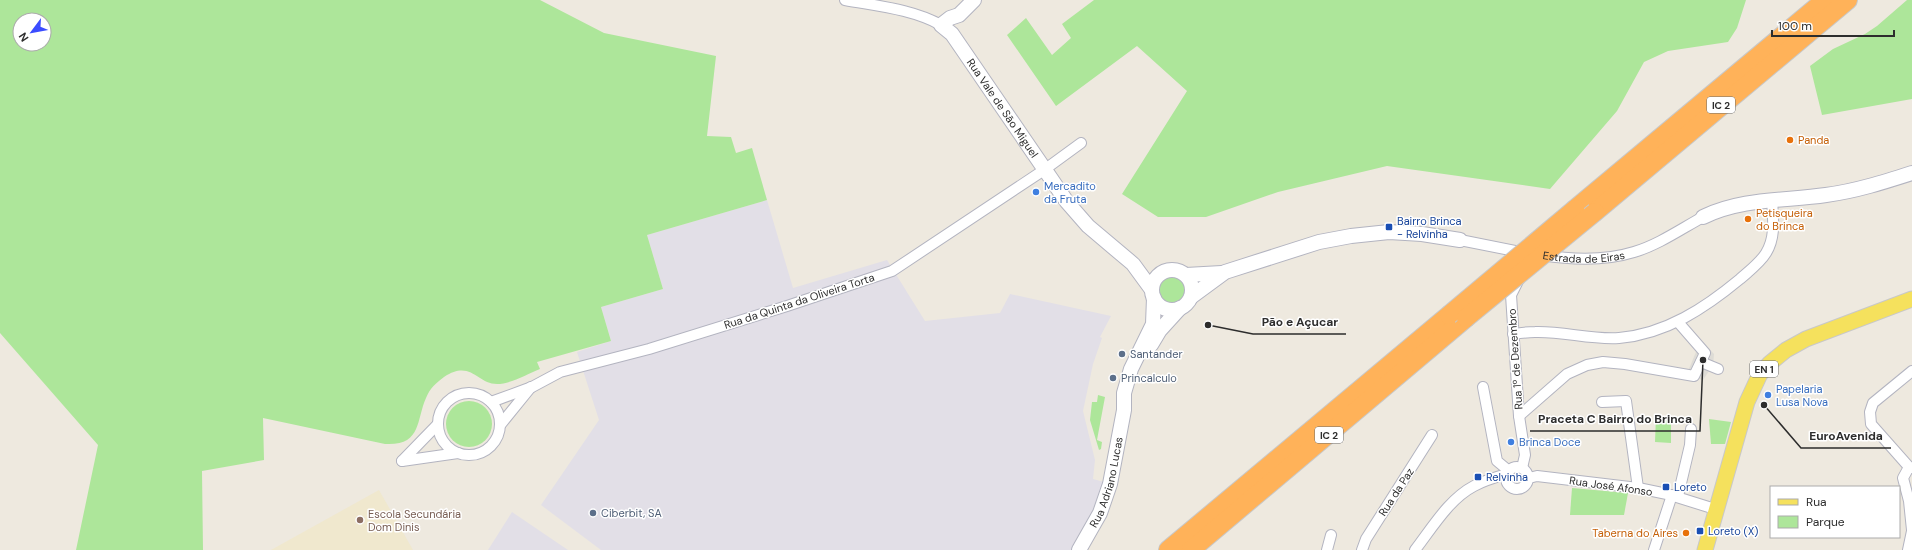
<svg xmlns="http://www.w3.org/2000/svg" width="1912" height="550" font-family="'DM Sans',sans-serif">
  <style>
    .industrial { fill: #e2dfe7 }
    .education { fill: #f0e8ce }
    .green { fill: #ade69a; fill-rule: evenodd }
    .plaza { fill: #dedcd6 }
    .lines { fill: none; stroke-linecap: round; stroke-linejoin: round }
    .street-casing { stroke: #b3b4c0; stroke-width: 12 }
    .secondary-casing { stroke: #b3b4c0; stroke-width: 16 }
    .primary-casing { stroke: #c8c8c8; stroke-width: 17 }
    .highway-casing { stroke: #c8c8c8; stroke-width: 20 }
    .street { stroke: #fff; stroke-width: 10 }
    .secondary { stroke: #fff; stroke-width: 14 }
    .primary { stroke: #f5e15d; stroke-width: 15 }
    .highway { stroke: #ffb259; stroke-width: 18 }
    .highway-bridge-casing { stroke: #c8c8c8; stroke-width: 20; stroke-linecap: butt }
    .highway-bridge { stroke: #ffb259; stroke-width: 18 }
    .food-dot { fill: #e8710a; stroke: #fff; stroke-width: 1.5 }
    .shop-dot { fill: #3f7fe0; stroke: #fff; stroke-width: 1.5 }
    .transit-dot { fill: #1a4fb4; stroke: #fff; stroke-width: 1.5 }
    .service-dot { fill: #5c6f8a; stroke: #fff; stroke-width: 1.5 }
    .education-dot { fill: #8d6e63; stroke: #fff; stroke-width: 1.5 }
    .labels { text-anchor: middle; stroke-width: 3; stroke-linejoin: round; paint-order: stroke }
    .shield { fill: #fff; stroke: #6c6c6c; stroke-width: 1 }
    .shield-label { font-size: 10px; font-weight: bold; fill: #2d2d2d }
    .street-label { font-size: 11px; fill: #2d2d2d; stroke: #fff }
    .food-label { font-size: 11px; fill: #c56008; stroke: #fff; text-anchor: start }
    .shop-label { font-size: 11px; fill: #366cbe; stroke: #fff; text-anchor: start }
    .transit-label { font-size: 11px; fill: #164399; stroke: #fff; text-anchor: start }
    .service-label { font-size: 11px; fill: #4e5e75; stroke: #fff; text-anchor: start }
    .education-label { font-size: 11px; fill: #785e54; stroke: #fff; text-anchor: start }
    .leader { fill: none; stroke: #2d2d2d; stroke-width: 1.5 }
    .callout-dot { fill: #2d2d2d; stroke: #fff; stroke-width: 1.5 }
    .callout-label { font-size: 12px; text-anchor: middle; font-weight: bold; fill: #2d2d2d; stroke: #fff; stroke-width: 3; stroke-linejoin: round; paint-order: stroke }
  </style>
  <rect width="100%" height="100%" fill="#eee9df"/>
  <!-- industrial -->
  <g class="industrial">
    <polygon points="767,200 793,288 887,260 925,321 1000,313 1010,294 1111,316 1100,337 1102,338 1093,364 1083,411 1095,460 1093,479 1104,482 1089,520 1072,550 601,550 541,505 599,420 577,352 611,341 601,307 663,289 647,235"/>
    <polygon points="512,512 568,550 488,550"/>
  </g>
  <!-- education -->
  <polygon class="education" points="379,490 413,550 271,550"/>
  <!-- green -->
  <g class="green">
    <path d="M0,0h540l64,33 112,23 -9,80 24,1 5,16 16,-5 15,52 -120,35 16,54 -62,18 10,34 -74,21 3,7c-13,5 -29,15 -43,15 -20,0 -26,-25 -53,-7 -8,6 -14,11 -18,21 -10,22 -4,48 -41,46l-122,-26 1,42 -62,11 1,79h-127l22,-105 -98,-112zM20,20h24v24h-24z"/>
    <polygon points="1094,0 1746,0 1737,28 1728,42 1668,51 1644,62 1617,111 1550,189 1387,166 1278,192 1206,217 1158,217 1122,194 1187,91 1137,46 1056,106 1007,35 1026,18 1052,55 1071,38 1062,24"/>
    <polygon points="1907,0 1912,0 1912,99 1822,115 1810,66 1833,49 1865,34 1877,26"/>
    <circle cx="1172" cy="290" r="15"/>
    <polygon points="1098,395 1105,397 1097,440 1102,442 1101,449 1099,450 1090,420 1092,402 1097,402"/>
    <circle cx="469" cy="424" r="23"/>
    <polygon points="1656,416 1661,416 1671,424 1671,443 1655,442"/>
    <polygon points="1709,419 1731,422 1725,444 1711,444"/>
    <polygon points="1572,488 1628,493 1624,515 1570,515"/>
  </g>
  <!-- plaza -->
  <polygon class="plaza" points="1701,340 1714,354 1713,365 1703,380 1686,376"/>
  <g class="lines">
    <defs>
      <g id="street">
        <path d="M845,0c32,6 67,9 96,25"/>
        <polyline points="1460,240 1525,253"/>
        <path id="s1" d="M1542,255c31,5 63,6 92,-3 24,-7 47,-23 69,-35"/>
        <polyline points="1519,279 1511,295 1519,416 1525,455 1522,468"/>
        <path d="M1513,334c7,-1 15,-2 22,-2 28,-1 56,8 84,6 47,-4 86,-30 121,-59 9,-8 20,-16 26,-26 10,-16 7,-35 6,-53"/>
        <polyline points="1701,362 1718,369"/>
        <polyline points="1912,371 1873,403 1870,412 1871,424 1909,467 1912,468"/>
        <polyline points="1483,387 1497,461 1509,471"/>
        <circle cx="469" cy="424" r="31"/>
        <polyline points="491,402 532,387 560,372 649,349 787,306 892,271 1044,170 1081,143"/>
        <polyline points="1602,402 1626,401 1638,488"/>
        <polyline points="1519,416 1567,374 1587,365 1603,362 1625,364 1694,376 1705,353 1678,322"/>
        <polyline points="501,424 531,387"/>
        <polyline points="402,461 458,453"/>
        <polyline points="402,461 438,424"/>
        <polyline points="1909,467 1903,478 1909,501 1912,530"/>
        <circle cx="1517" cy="478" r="11"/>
        <polyline points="1529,478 1537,476 1638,488 1667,494 1715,509"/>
        <polyline points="1678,496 1690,445 1691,429"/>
        <polyline points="1327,550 1331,535"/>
        <polyline points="1362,550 1366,539 1432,435"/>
        <path d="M1415,550c17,-22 34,-51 59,-64 11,-6 22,-9 33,-12"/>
        <polyline points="1654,550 1672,495"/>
        <polyline points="1908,550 1912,531"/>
      </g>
      <g id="secondary">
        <path id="s2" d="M974,0l-15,15 -9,3 -9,7 11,9 115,168 21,24 45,38 19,26"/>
        <path d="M1703,217c39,-19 82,-16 123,-22 30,-4 58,-13 86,-22"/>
        <circle cx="1172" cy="290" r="20"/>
        <polyline points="1186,275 1222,273"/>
        <polyline points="1191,297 1225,272 1319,242 1351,236 1389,232 1422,234 1460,240"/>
        <polyline points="1151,345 1160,330 1180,308"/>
        <path id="s3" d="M1079,550l21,-37 10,-29 14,-74v-17l7,-24 22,-45 1,-26"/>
      </g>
      <polyline id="primary" points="1705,550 1747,402 1760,374 1770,363 1786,350 1806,339 1912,299"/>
      <g id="highway">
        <polyline points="1575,209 1825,0"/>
        <polyline points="1595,212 1848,0"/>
        <polyline points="1168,550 1449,315"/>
        <polyline points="1191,550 1466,318"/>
      </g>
    </defs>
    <!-- street casing -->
    <use href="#street" class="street-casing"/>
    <!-- secondary casing -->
    <use href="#secondary" class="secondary-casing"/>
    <!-- primary casing -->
    <use href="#primary" class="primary-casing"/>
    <!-- highway casing -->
    <use href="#highway" class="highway-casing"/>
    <!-- street -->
    <use href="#street" class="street"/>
    <!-- secondary -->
    <use href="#secondary" class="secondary"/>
    <!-- primary -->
    <use href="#primary" class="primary"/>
    <!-- highway -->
    <use href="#highway" class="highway"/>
    <defs>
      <g id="highway-bridge">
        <polyline points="1449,315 1575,209"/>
        <polyline points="1466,318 1595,212"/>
      </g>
    </defs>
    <!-- highway-bridge casing -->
    <use href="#highway-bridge" class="highway-bridge-casing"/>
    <!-- highway-bridge -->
    <use href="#highway-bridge" class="highway-bridge"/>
  </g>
  <!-- markers -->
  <g class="food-dot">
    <circle cx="1790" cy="140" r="4"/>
    <circle cx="1748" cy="219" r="4"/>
    <circle cx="1686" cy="533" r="4"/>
  </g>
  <g class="shop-dot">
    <circle cx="1036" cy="192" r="4"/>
    <circle cx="1768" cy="395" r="4"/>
    <circle cx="1511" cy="442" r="4"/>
  </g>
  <g class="transit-dot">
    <rect x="1385" y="223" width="8" height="8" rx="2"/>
    <rect x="1474" y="473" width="8" height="8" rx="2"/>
    <rect x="1662" y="483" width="8" height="8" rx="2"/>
    <rect x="1696" y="527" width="8" height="8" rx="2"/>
  </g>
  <g class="service-dot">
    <circle cx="1122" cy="354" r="4"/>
    <circle cx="1113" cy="378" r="4"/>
    <circle cx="593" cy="513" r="4"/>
  </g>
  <circle class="education-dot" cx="360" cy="520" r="4"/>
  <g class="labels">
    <!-- shield labels -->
    <g class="shield">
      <rect x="1707" y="97" width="28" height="16" rx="3"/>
      <rect x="1750" y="361" width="28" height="16" rx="3"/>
      <rect x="1315" y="427" width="28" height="16" rx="3"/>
    </g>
    <g class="shield-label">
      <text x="1721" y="109">IC 2</text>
      <text x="1764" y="373">EN 1</text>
      <text x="1329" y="439">IC 2</text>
    </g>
    <!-- street labels -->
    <g class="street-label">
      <text dy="4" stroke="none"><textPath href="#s2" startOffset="146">Rua Vale de São Miguel</textPath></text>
      <text dy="4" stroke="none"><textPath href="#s1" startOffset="42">Estrada de Eiras</textPath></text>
      <text transform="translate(799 301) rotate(-18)" y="4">Rua da Quinta da Oliveira Torta</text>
      <text transform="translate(1515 359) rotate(-94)" y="4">Rua 1º de Dezembro</text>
      <text dy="4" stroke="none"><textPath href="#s3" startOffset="74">Rua Adriano Lucas</textPath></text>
      <text transform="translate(1611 486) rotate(8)" y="4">Rua José Afonso</text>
      <text transform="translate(1396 492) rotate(-57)" y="4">Rua da Paz</text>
    </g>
    <!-- food labels -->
    <g class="food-label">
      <text x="1798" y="144">Panda</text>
      <text x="1756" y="217">Petisqueira<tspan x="1756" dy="13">do Brinca</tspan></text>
      <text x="1678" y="537" text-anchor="end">Taberna do Aires</text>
    </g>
    <!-- shop labels -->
    <g class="shop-label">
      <text x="1044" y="190">Mercadito<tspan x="1044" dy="13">da Fruta</tspan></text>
      <text x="1776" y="393">Papelaria<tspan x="1776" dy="13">Lusa Nova</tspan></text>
      <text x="1519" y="446">Brinca Doce</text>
    </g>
    <!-- transit labels -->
    <g class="transit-label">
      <text x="1397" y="225">Bairro Brinca<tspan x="1397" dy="13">- Relvinha</tspan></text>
      <text x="1486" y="481">Relvinha</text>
      <text x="1674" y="491">Loreto</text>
      <text x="1708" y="535">Loreto (X)</text>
    </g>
    <!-- service labels -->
    <g class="service-label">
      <text x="1130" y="358">Santander</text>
      <text x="1121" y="382">Princalculo</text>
      <text x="601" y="517">Ciberbit, SA</text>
    </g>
    <!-- education labels -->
    <g class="education-label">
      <text x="368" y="518">Escola Secundária<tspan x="368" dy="13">Dom Dinis</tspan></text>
    </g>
  </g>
  <!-- callouts -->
  <path class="leader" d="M1208 325L1253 334H1346M1703 360L1700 431H1530M1764 405L1801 448H1891"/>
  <g class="callout-dot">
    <circle cx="1208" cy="325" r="4"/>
    <circle cx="1703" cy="360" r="4"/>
    <circle cx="1764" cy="405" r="4"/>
  </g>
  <g class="callout-label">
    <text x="1300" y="326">Pão e Açucar</text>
    <text x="1615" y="423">Praceta C Bairro do Brinca</text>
    <text x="1846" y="440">EuroAvenida</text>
  </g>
  <!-- legend -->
  <rect x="1770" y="486" width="130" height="52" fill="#ffffff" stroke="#ababab"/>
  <rect x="1778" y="499" width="20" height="6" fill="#f5e15d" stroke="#ababab"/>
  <text x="1806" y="506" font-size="12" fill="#2d2d2d">Rua</text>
  <rect x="1778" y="516" width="20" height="12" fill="#ade69a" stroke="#ababab"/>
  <text x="1806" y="526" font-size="12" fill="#2d2d2d">Parque</text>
  <!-- north arrow -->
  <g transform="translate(32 32) rotate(238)"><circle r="19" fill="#ffffff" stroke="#ababab"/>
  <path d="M0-3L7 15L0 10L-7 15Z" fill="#3b4cff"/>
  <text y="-6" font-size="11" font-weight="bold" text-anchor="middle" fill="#2d2d2d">N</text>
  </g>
  <!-- scale -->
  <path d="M1772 30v6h122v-6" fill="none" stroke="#2d2d2d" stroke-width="2"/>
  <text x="1778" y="30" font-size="12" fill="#2d2d2d" stroke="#ffffff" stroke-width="3" paint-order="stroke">100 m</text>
</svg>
